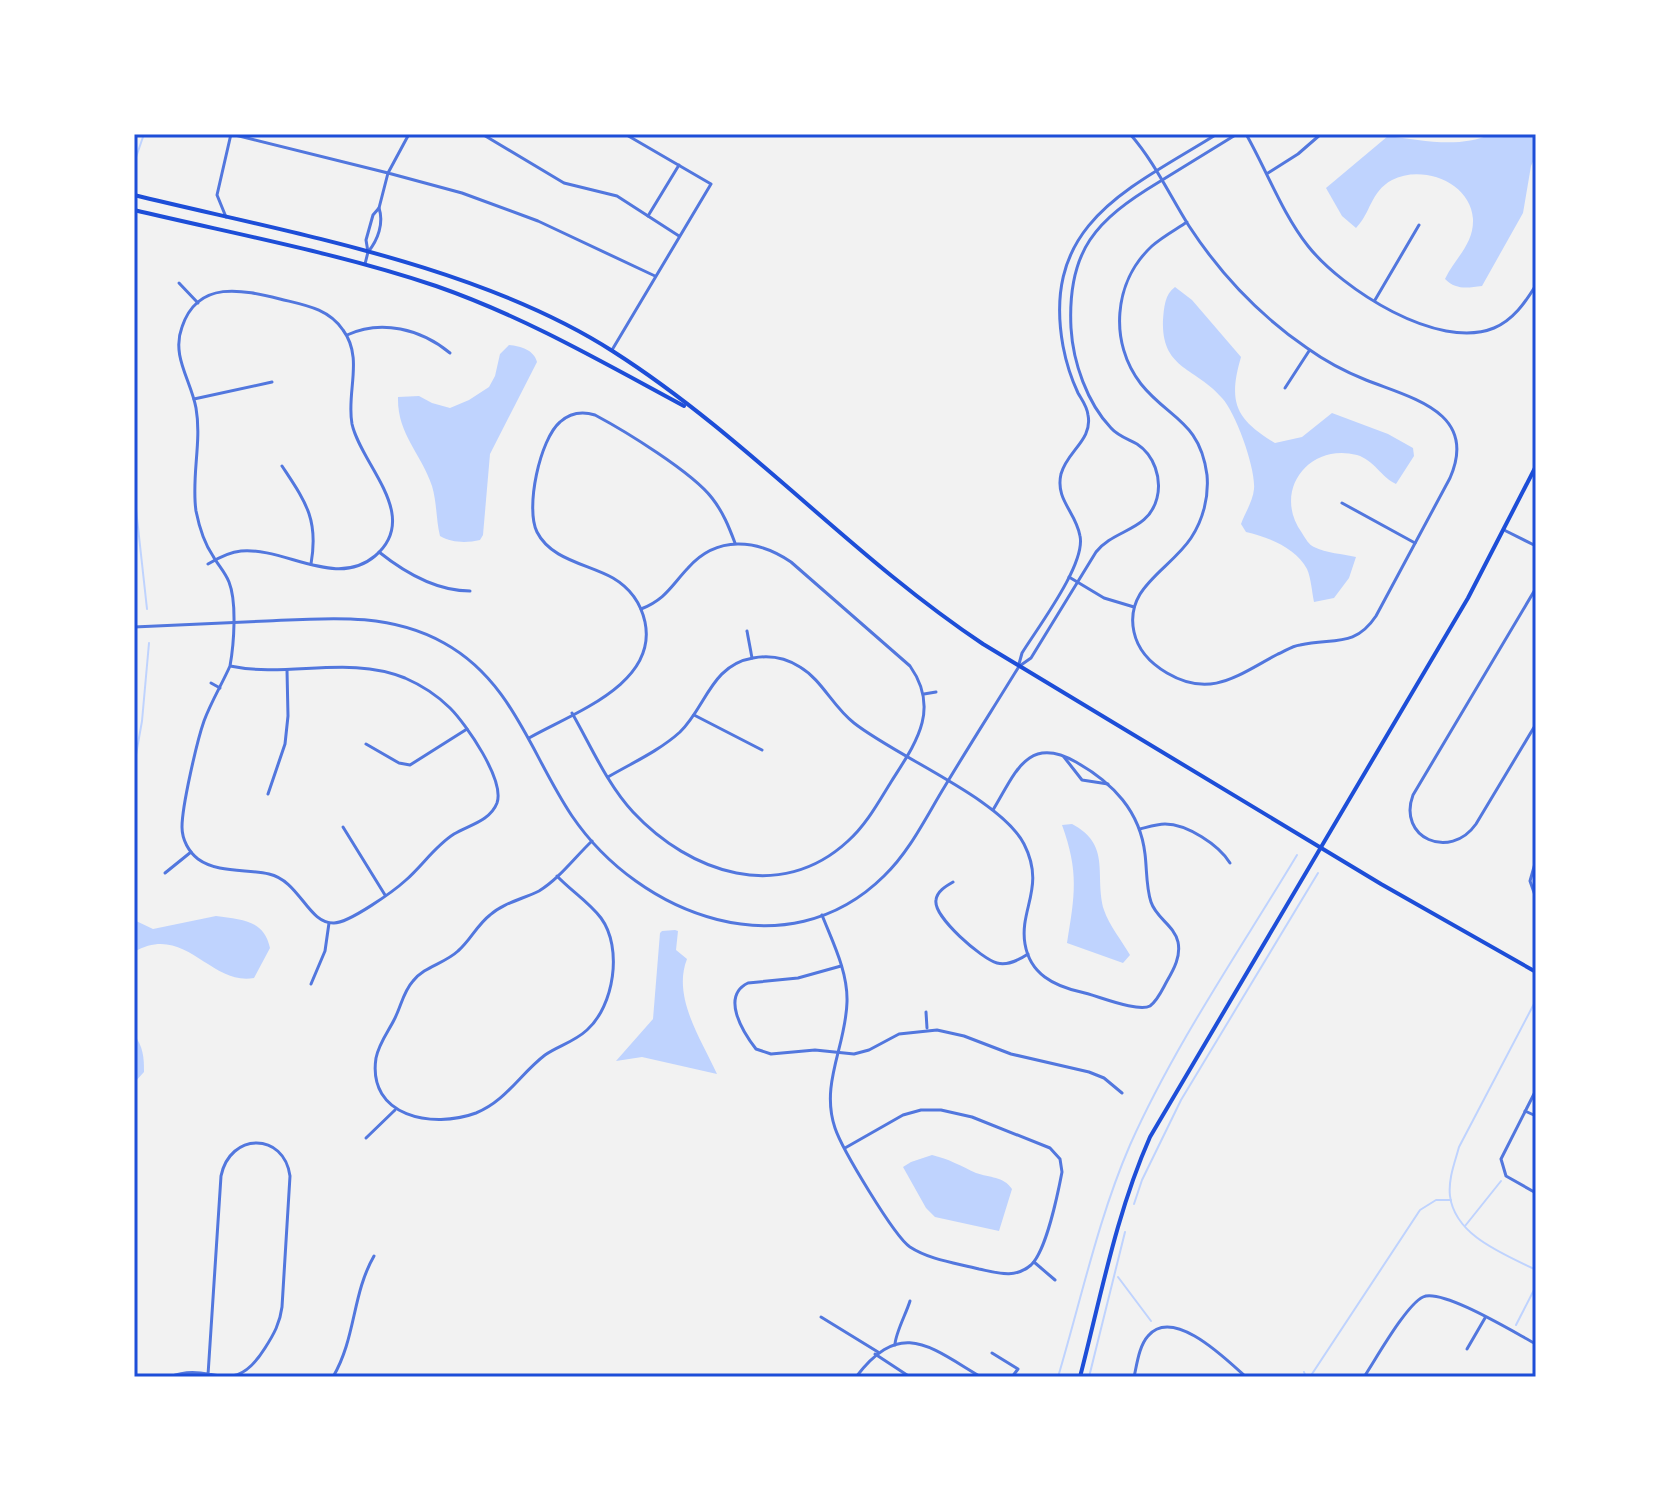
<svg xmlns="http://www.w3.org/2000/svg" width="1670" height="1511" font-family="'Roboto Serif',serif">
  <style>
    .water { fill: #bfd3fe }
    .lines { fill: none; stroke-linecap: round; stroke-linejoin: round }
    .stream { stroke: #bfd3fe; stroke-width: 2 }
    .minor { stroke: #5277de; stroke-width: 3 }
    .tertiary { stroke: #5277de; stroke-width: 3 }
    .secondary { stroke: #1d4ed8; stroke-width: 4 }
    .neatline { fill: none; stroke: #1d4ed8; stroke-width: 3 }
  </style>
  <rect width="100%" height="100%" fill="#f2f2f2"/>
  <!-- water -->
  <g class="water">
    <path d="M1491,134h45v21l-5,11 -8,47 -41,73c-15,2 -26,4 -37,-7 10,-21 29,-35 28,-60 -2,-37 -51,-55 -81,-39 -22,12 -21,33 -36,48l-14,-12 -16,-28 62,-52c33,4 71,13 103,-2z"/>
    <path d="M1175,287l17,13 49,57c-13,45 -6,62 34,86l27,-6 30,-24 56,21 25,14 1,8 -18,28c-15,-7 -22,-24 -39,-29 -49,-13 -85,37 -55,78 3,5 7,12 12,14 12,6 29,7 42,10l-7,21 -15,20 -20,4c-2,-10 -3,-24 -7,-33 -11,-21 -39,-32 -61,-37l-5,-8c4,-11 12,-23 13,-35 2,-20 -18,-76 -32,-91 -26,-31 -61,-28 -59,-78 1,-13 2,-26 12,-33z"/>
    <path d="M509,345c12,1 25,5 28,17l-47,92 -7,81 -3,5c-13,3 -28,3 -40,-4 -4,-16 -3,-33 -8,-50 -11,-33 -35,-52 -34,-89l21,-1 13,7 18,5 19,-8 20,-13 6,-11 5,-22z"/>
    <path d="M1072,824c40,21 22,51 32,86 5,15 18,31 26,45l-7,8 -56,-20c8,-48 12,-71 -5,-118z"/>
    <path d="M216,916c25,4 48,3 54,32l-16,30c-44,8 -69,-56 -120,-26v-32l19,9z"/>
    <path d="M675,930l3,1 -2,19 11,9c-15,38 14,80 30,115l-75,-17 -26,4 37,-42 7,-86 2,-2z"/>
    <path d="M134,1034c9,13 10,22 10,38l-10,11z"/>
    <path d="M932,1155c17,4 29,11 44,18 14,5 27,3 36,16l-13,42 -64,-14 -9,-9 -23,-41 8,-5z"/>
  </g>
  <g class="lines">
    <!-- stream -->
    <g class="stream">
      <polyline points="134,163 144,134"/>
      <polyline points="134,491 147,609"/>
      <polyline points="134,766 142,721 149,643"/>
      <path d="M1536,1000l-77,147c-4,15 -11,32 -9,49 5,40 54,58 86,74"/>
      <polyline points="1134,1204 1142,1180 1181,1100 1318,873"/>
      <polyline points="1465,1226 1501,1181"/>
      <polyline points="1118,1277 1151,1321"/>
      <polyline points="1516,1325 1536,1286"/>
      <polyline points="1304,1372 1306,1377"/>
      <path d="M1058,1377c23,-77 40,-158 72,-232 45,-101 110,-195 167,-290"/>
      <polyline points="1089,1377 1125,1232"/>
      <polyline points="1310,1377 1420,1210 1436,1200 1451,1200"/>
    </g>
    <!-- minor -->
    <g class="minor">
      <polyline points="409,134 388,173 462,193 538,221 655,276"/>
      <polyline points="482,134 564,183 617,196 679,236"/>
      <path d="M1130,134c24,27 40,62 59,92 32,49 70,89 118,122 18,13 39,24 59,32 45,18 113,32 84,98l-74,138c-22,33 -44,21 -76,29 -8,1 -15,6 -22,9 -40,21 -67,45 -111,19 -17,-10 -29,-22 -33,-41 -10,-45 36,-62 57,-94 12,-18 18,-41 16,-63 -7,-54 -38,-56 -66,-91 -32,-41 -28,-102 11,-138 10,-9 23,-16 35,-24"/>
      <path d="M1246,134c21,37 36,79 62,112 34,43 130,105 186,82 19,-8 31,-25 42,-43"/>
      <polyline points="1268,173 1298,154 1321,134"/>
      <polyline points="648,216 679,165"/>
      <polyline points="226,217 217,195 231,134 388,173 379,208 373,215 366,240 368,252 365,264"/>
      <path d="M368,252c10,-12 16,-29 11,-44"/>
      <polyline points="179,283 198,303"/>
      <polyline points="1375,300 1419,225"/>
      <path d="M347,335c34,-16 74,-6 103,18"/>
      <polyline points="612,350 711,184 625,134"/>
      <polyline points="1285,388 1309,351"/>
      <polyline points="194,399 272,382"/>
      <path d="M282,466c23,35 37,53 29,98"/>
      <polyline points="1342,503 1415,543"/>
      <path d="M379,552c25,20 58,39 91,39"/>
      <path d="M208,564c10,-6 21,-12 33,-13 44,-4 95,38 134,5 47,-40 -14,-91 -23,-132 -6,-31 12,-66 -9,-94 -15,-22 -39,-25 -63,-31 -37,-9 -82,-20 -98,28 -11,29 9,53 14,81 6,34 -5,69 0,103 3,15 8,32 17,45 5,9 12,16 16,26 8,20 5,62 1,84 58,12 119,-11 175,12 16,7 32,17 45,30 16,16 55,72 47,95 -7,18 -28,22 -43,31 -19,12 -31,31 -48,46 -12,11 -57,43 -72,43 -26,1 -34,-42 -65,-49 -22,-5 -52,-1 -71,-15 -9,-7 -16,-19 -16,-32 0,-21 15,-86 22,-106 7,-19 18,-37 26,-55"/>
      <polyline points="1069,577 1104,598 1134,607"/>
      <path d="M1536,588l-123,207c-16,43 37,66 63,29l60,-100"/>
      <polyline points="747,631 752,658"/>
      <path d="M1019,664l3,-11c16,-26 64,-89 58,-117 -4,-24 -25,-36 -19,-62 6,-23 32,-34 27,-59 -1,-9 -6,-15 -10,-22 -7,-15 -12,-31 -15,-47 -22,-123 66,-157 154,-212"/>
      <path d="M1021,665l10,-7 65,-106c18,-23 53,-21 61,-54 5,-20 -3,-43 -20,-54 -9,-5 -19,-8 -26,-16 -24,-25 -38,-66 -40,-100 -4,-78 25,-108 88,-146 26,-16 52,-32 78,-48"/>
      <polyline points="211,683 220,688"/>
      <polyline points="924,694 936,692"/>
      <path d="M572,713c19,33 35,71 61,99 57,61 147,92 215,29 18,-16 30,-38 43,-59 24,-38 50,-72 19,-116l-119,-104c-34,-23 -74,-27 -103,6 -17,18 -22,31 -47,41"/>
      <polyline points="694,715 762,750"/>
      <path d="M529,738c44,-25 129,-54 116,-116 -4,-18 -15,-34 -32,-44 -25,-14 -62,-18 -76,-46 -12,-24 3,-93 23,-110 10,-9 22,-11 35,-7 30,16 97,57 117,83 11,14 17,29 23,45"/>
      <polyline points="366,744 399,763 410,765 467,729"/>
      <polyline points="1064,757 1082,780 1108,784"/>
      <path d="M608,777c24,-14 51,-26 72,-45 26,-25 31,-67 73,-74 16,-3 33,0 47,9 22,13 33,40 54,56 43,34 147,76 170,121 22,43 -5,65 1,100 5,30 29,42 56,48 15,3 57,21 69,14 8,-6 12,-16 17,-25 7,-12 14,-25 11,-39 -4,-17 -22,-24 -27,-40 -5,-15 -4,-32 -6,-48 -5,-43 -32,-71 -69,-92 -49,-28 -61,12 -83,48"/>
      <polyline points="268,794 285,744 288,716 287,670"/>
      <polyline points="343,827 385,895"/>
      <path d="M1140,829c8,-2 17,-5 25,-5 22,0 54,21 65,39"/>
      <polyline points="1536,860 1530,881 1536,898"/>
      <polyline points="165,873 191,852"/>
      <path d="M557,876c13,14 32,26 44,42 22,30 13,88 -14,112 -13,12 -29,16 -42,25 -25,19 -39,46 -69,58 -43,16 -109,4 -100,-55 3,-15 12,-26 18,-38 7,-13 9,-28 19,-39 12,-15 31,-17 45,-30 12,-10 19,-26 32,-36 13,-12 33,-16 49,-24 20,-12 36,-34 53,-50"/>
      <path d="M953,882c-7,4 -16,9 -17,18 -3,17 46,59 61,63 11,3 22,-3 31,-9"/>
      <path d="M822,915c11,28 26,57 25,87 -1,44 -27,82 -12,126 7,21 59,108 75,119 20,13 46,16 69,22 19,4 36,10 52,-4 15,-14 27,-72 31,-93l-2,-13 -10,-11 -78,-31 -31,-7h-20l-18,5 -58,33"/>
      <path d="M841,966l-43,12 -50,5c-27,13 -6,48 8,66l15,5 44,-4 39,4 15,-4 30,-16 38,-4 27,6 47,18 78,18 15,6 18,15"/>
      <polyline points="311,984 325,951 329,923"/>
      <polyline points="926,1012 927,1028"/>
      <polyline points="1536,1090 1501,1159 1506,1176 1536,1193"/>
      <polyline points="1525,1111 1536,1116"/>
      <polyline points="366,1138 395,1110"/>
      <polyline points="1034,1262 1055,1280"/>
      <polyline points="821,1317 878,1352"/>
      <path d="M895,1345c0,-11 11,-31 15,-44"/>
      <polyline points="1467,1349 1485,1318"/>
      <polyline points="992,1353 1018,1369 1012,1377"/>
      <polyline points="875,1354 910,1377"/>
      <path d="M170,1377c42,-17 62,24 95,-29 9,-14 15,-25 17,-41l8,-131c-6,-44 -60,-44 -69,0l-13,199v2"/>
      <path d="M333,1377c23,-39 19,-83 41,-121"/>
      <path d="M856,1377c45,-59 74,-30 125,0"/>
      <path d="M1134,1377c3,-13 5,-31 14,-41 25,-30 78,23 98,41"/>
      <path d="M1364,1377c12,-18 42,-72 59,-80 19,-9 92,36 113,47"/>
    </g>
    <!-- tertiary -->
    <g class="tertiary">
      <polyline points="1504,530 1536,546"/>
      <path d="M134,627c44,-2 89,-4 133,-6 61,-3 122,-9 177,22 69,38 87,112 128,173 68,100 215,156 312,60 26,-25 42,-59 61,-90 24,-40 49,-79 73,-118"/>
    </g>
    <!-- secondary -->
    <g class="secondary">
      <path d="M134,195c155,38 345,70 480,157 133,85 238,205 369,292l398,240 155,88"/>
      <path d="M134,210c101,24 204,43 302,76 89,31 166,76 248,120"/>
      <path d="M1080,1377c21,-81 36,-163 70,-240l318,-539 68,-132"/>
    </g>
  </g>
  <!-- border -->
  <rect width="1670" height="1511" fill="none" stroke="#ffffff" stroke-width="272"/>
  <rect x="136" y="136" width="1398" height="1239" class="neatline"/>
</svg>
